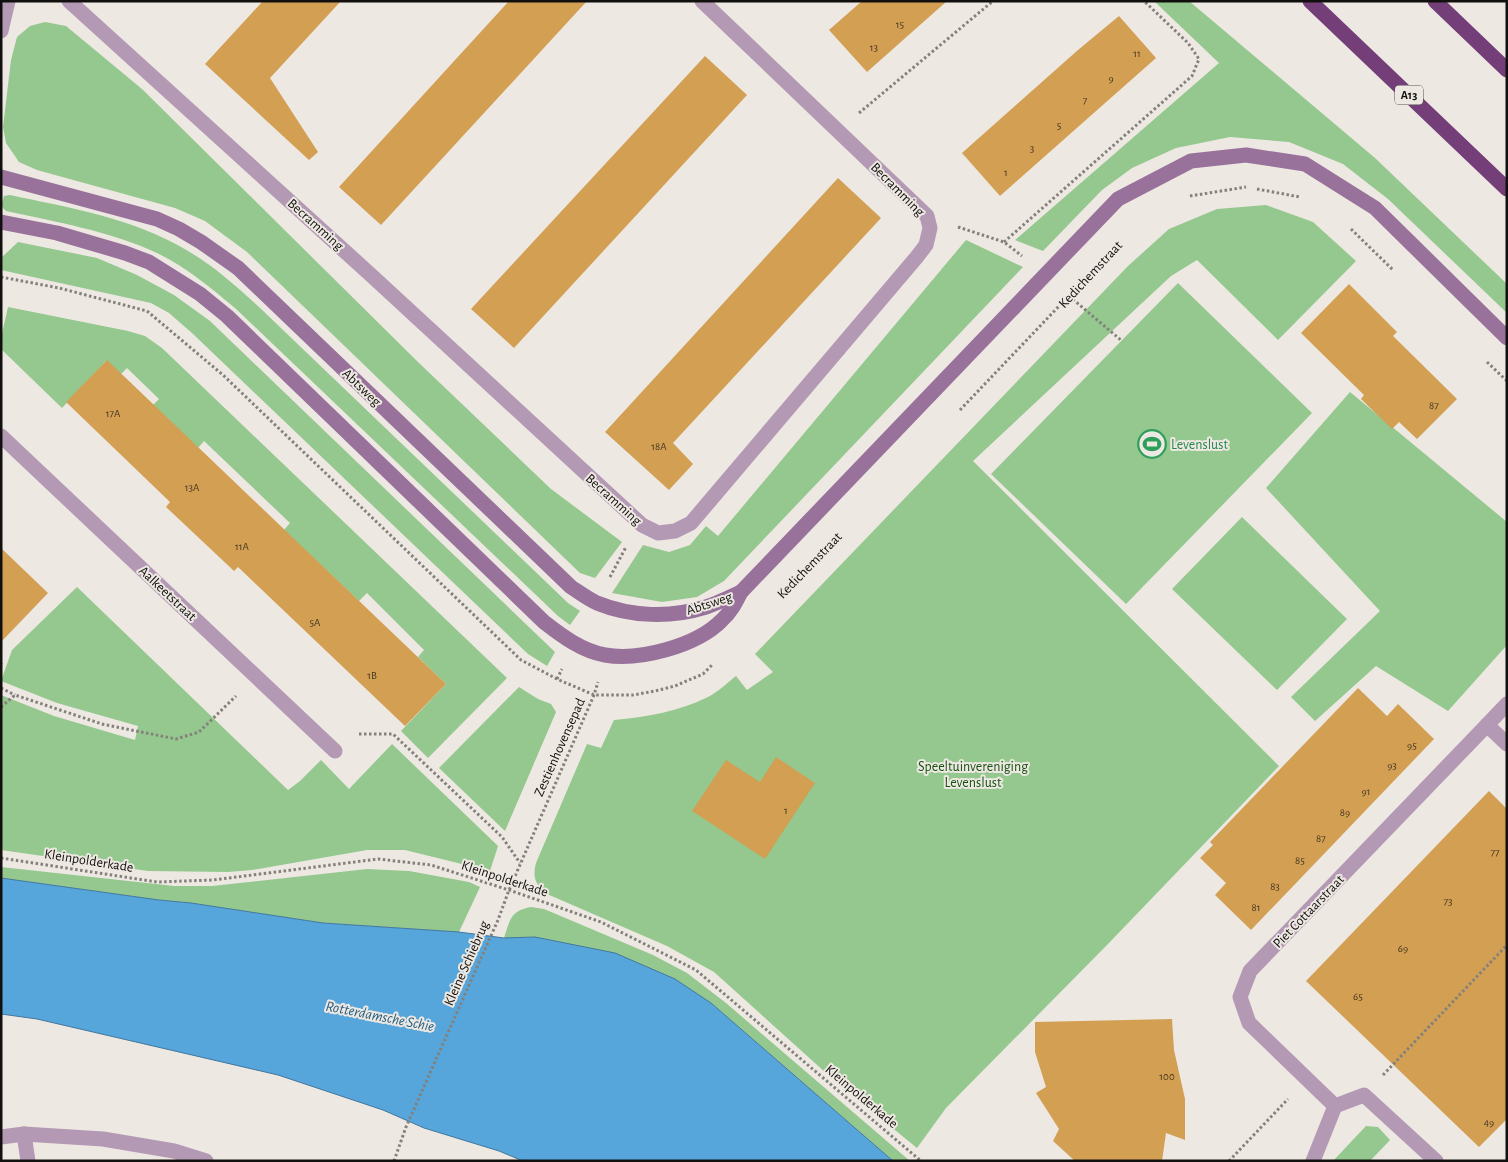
<svg xmlns="http://www.w3.org/2000/svg" width="1508" height="1162" font-family="'Alegreya Sans',sans-serif">
  <style>
    .green { fill: #94c88e }
    .water { fill: #56a5db; stroke: #42789e }
    .building { fill: #d29f53 }
    .lines { fill: none; stroke-linecap: round; stroke-linejoin: round }
    .path { stroke: #84807c; stroke-width: 3; stroke-dasharray: 2.5 2.5; stroke-linecap: butt }
    .street { stroke: #b499b5; stroke-width: 15 }
    .secondary { stroke: #99729c; stroke-width: 15 }
    .highway { stroke: #743e78; stroke-width: 15 }
    .labels { text-anchor: middle; stroke-width: 4; stroke-linejoin: round; paint-order: stroke }
    .number-label { font-size: 11px; fill: #42341f }
    .shield { fill: #ede8e2; stroke: #54514e; stroke-width: 1 }
    .shield-label { font-size: 12px; font-weight: bold; fill: #12100e }
    .street-label { font-size: 14px; fill: #12100e; stroke: #ede8e2 }
    .leisure-label { font-size: 14px; fill: #27864d; stroke: #ede8e2; text-anchor: start }
    .park-label { font-size: 14px; fill: #165212; stroke: #ede8e2 }
    .water-label { font-size: 15px; font-style: italic; fill: #235c82; stroke: #ede8e2 }
  </style>
  <rect width="100%" height="100%" fill="#ede8e2"/>
  <!-- green -->
  <g class="green">
    <polygon points="1154,1 1189,1 1375,158 1507,284 1507,313 1388,199 1343,164 1289,142 1230,137 1176,148 1132,168 1102,190 1043,251 1015,240 1219,63"/>
    <polygon points="45,22 66,26 142,89 419,363 551,489 622,542 595,578 580,573 247,252 205,221 175,208 37,170 19,162 6,143 3,127 11,60 17,37 30,26"/>
    <path d="M10,195c60,13 124,23 178,56 26,15 49,36 71,56l309,296 12,8 -10,14 -12,-9 -323,-308c-24,-20 -49,-41 -78,-55 -47,-22 -101,-31 -151,-42l-5,-5 3,-10z"/>
    <path d="M1266,205l47,17 43,39 -78,79 -81,-80 -26,16 -198,185 306,305 -172,179 -161,163 -29,40 -81,-66 -122,-110 -47,-26 -120,-52c-11,-9 -15,-16 -11,-31l51,-119 14,4 13,-28c33,-3 63,-8 94,-23 10,-5 19,-14 28,-21l11,14 26,-18 -18,-18 373,-388 41,-37 48,-20z"/>
    <polygon points="966,240 1023,267 724,581 697,597 662,602 612,593 643,545 669,552 690,545 706,526 718,536"/>
    <polygon points="18,242 97,258 137,275 174,295 210,321 555,652 547,666 528,654 192,333 169,313 151,303 1,270 1,258"/>
    <polygon points="1178,283 1312,413 1126,604 991,474"/>
    <polygon points="8,307 128,331 145,336 162,348 507,678 428,758 401,731 446,684 418,657 424,650 367,593 359,601 284,530 290,523 204,441 198,448 153,405 159,399 127,368 121,374 106,361 62,408 1,349 1,338"/>
    <polygon points="1350,392 1507,522 1507,645 1448,711 1376,666 1315,721 1291,697 1380,611 1266,488"/>
    <polygon points="1242,517 1347,619 1277,690 1172,589"/>
    <polygon points="77,587 288,790 300,781 321,760 349,789 392,744 498,846 490,871 405,850 367,850 252,870 228,872 148,871 1,850 1,695 54,716 135,740 138,726 57,703 1,681 12,650"/>
    <polygon points="519,687 538,699 551,704 556,712 505,831 439,768"/>
    <polygon points="1,867 174,886 212,886 367,869 409,871 469,882 480,887 459,932 323,923 191,903 159,900 1,878"/>
    <path d="M531,907l13,2 109,46 34,18 39,30 184,158h-17l-182,-158 -207,-65c6,-18 6,-27 27,-31z"/>
    <polygon points="1366,1126 1378,1127 1390,1140 1370,1161 1333,1161"/>
  </g>
  <!-- water -->
  <polygon class="water" points="1,878 159,900 191,903 323,923 459,932 504,938 535,937 615,953 675,979 711,1003 893,1161 523,1161 499,1151 424,1128 383,1110 278,1075 37,1019 1,1014"/>
  <!-- building -->
  <g class="building">
    <polygon points="263,1 341,1 270,78 318,152 309,160 205,64"/>
    <polygon points="509,1 587,1 381,225 339,187"/>
    <polygon points="862,1 947,1 867,72 829,30"/>
    <polygon points="1119,16 1156,58 1000,196 962,153 1078,50"/>
    <polygon points="705,56 747,95 514,348 471,309"/>
    <polygon points="838,178 881,218 673,443 693,464 669,490 605,432"/>
    <polygon points="1349,284 1397,332 1393,336 1457,399 1417,439 1399,422 1392,429 1361,399 1364,395 1301,333"/>
    <polygon points="107,360 446,684 405,726 238,567 234,571 166,507 170,502 66,402"/>
    <polygon points="1,548 48,593 1,642"/>
    <polygon points="1358,688 1387,716 1398,704 1434,739 1251,930 1215,895 1226,883 1200,858 1213,845 1210,842"/>
    <polygon points="776,757 815,783 765,859 692,811 726,760 760,782"/>
    <polygon points="1489,791 1507,809 1507,1119 1479,1147 1306,981"/>
    <polygon points="1172,1019 1174,1050 1185,1099 1185,1140 1166,1133 1162,1161 1075,1161 1053,1141 1059,1129 1036,1093 1046,1087 1035,1052 1035,1022"/>
  </g>
  <g class="lines">
    <!-- path -->
    <g class="path">
      <polyline points="859,113 993,1"/>
      <polyline points="1257,189 1300,197"/>
      <polyline points="1190,196 1246,187"/>
      <polyline points="958,227 1004,242 1022,256"/>
      <polyline points="1351,229 1393,270"/>
      <polyline points="1004,242 1192,76 1199,59 1188,43 1144,1"/>
      <polyline points="1,277 59,288 147,311 223,375 521,660 557,679 594,695 633,695 655,691 675,686 703,674 713,664"/>
      <polyline points="1069,296 1122,341"/>
      <polyline points="1487,362 1507,381"/>
      <polyline points="960,410 1102,261"/>
      <polyline points="610,577 626,547"/>
      <polyline points="1,663 1,664"/>
      <polyline points="557,679 562,669"/>
      <polyline points="1,688 15,695"/>
      <polyline points="1,707 15,695 102,724 176,739 199,732 236,696"/>
      <polyline points="359,734 393,734 502,837 520,863"/>
      <polyline points="1,858 157,882 213,880 378,859 431,865 509,890 601,922 696,970 921,1161"/>
      <polyline points="1383,1075 1507,945"/>
      <polyline points="394,1161 406,1127 498,920 509,890 594,695 598,682"/>
      <polyline points="1229,1161 1288,1099"/>
    </g>
    <!-- street -->
    <g class="street">
      <polyline points="69,1 372,276 642,525 658,533 675,531 691,523 916,258 926,245 930,228 927,216 702,1"/>
      <polyline points="1,31 8,1"/>
      <polyline points="1,436 335,751"/>
      <polyline points="1507,704 1487,725 1507,744"/>
      <polyline points="1335,1106 1364,1095 1436,1161"/>
      <polyline points="24,1134 28,1161"/>
      <polyline points="1,1137 24,1134 103,1139 174,1151 206,1161"/>
      <polyline points="1313,1161 1335,1106 1249,1023 1240,997 1250,971 1487,725"/>
    </g>
    <!-- secondary -->
    <g class="secondary">
      <path d="M1,177l156,42 22,10 22,13 37,26 333,319c8,5 17,12 26,16 34,14 74,15 109,4 12,-4 24,-10 35,-15"/>
      <path d="M1,222l56,11 68,20 24,9 51,32 27,22 317,306c18,14 38,29 61,33 34,6 92,-9 117,-35 9,-8 14,-18 19,-28l377,-393 73,-38 55,-6 59,9 70,44 132,130"/>
    </g>
    <!-- highway -->
    <g class="highway">
      <polyline points="1310,1 1507,189"/>
      <polyline points="1435,1 1507,70"/>
    </g>
  </g>
  <!-- icons -->
  <defs>
    <symbol id="stadium-ring" viewBox="-11 -11 22 22"><circle r="9.5" fill="#ede8e2" stroke="#2e9e5b" stroke-width="1.5"/><path d="M0-5a6.5 5 0 1 0 0 10a6.5 5 0 1 0 0-10ZM-3.5-1.8h7v3.6h-7Z" fill="#2e9e5b"/></symbol>
  </defs>
  <g fill-rule="evenodd">
    <use href="#stadium-ring" x="1136" y="428" width="32" height="32"/>
  </g>
  <g class="labels">
    <!-- number labels -->
    <g class="number-label">
      <text x="900" y="28">15</text>
      <text x="874" y="51">13</text>
      <text x="1137" y="57">11</text>
      <text x="1111" y="82">9</text>
      <text x="1085" y="104">7</text>
      <text x="1059" y="129">5</text>
      <text x="1032" y="152">3</text>
      <text x="1006" y="176">1</text>
      <text x="1434" y="409">87</text>
      <text x="113" y="417">17A</text>
      <text x="659" y="450">18A</text>
      <text x="192" y="491">13A</text>
      <text x="242" y="550">11A</text>
      <text x="315" y="626">5A</text>
      <text x="372" y="679">1B</text>
      <text x="1412" y="749">95</text>
      <text x="1392" y="769">93</text>
      <text x="1366" y="795">91</text>
      <text x="786" y="814">1</text>
      <text x="1345" y="816">89</text>
      <text x="1321" y="842">87</text>
      <text x="1495" y="856">77</text>
      <text x="1300" y="864">85</text>
      <text x="1275" y="890">83</text>
      <text x="1448" y="905">73</text>
      <text x="1256" y="911">81</text>
      <text x="1403" y="952">69</text>
      <text x="1358" y="1000">65</text>
      <text x="1167" y="1080">100</text>
      <text x="1489" y="1126">49</text>
    </g>
    <!-- shield labels -->
    <rect class="shield" x="1395" y="85.5" width="28" height="19" rx="4"/>
    <g class="shield-label">
      <text x="1409" y="99">A13</text>
    </g>
    <!-- street labels -->
    <g class="street-label">
      <text transform="translate(898 189) rotate(45)" y="5">Becramming</text>
      <text transform="translate(316 224) rotate(42)" y="5">Becramming</text>
      <text transform="translate(1090 274) rotate(-47)" y="5">Kedichemstraat</text>
      <text transform="translate(362 387) rotate(44)" y="5">Abtsweg</text>
      <text transform="translate(614 499) rotate(42)" y="5">Becramming</text>
      <text transform="translate(809 565) rotate(-46)" y="5">Kedichemstraat</text>
      <text transform="translate(168 593) rotate(43)" y="5">Aalkeetstraat</text>
      <text transform="translate(709 603) rotate(-18)" y="5">Abtsweg</text>
      <text transform="translate(559 747) rotate(-66)" y="5">Zestienhovensepad</text>
      <text transform="translate(89 860) rotate(9)" y="5">Kleinpolderkade</text>
      <text transform="translate(505 878) rotate(18)" y="5">Kleinpolderkade</text>
      <text transform="translate(1308 911) rotate(-46)" y="5">Piet Cottaarstraat</text>
      <text transform="translate(466 963) rotate(-66)" y="5">Kleine Schiebrug</text>
      <text transform="translate(862 1096) rotate(40)" y="5">Kleinpolderkade</text>
    </g>
    <!-- leisure labels -->
    <g class="leisure-label">
      <text x="1171" y="449">Levenslust</text>
    </g>
    <!-- park labels -->
    <g class="park-label">
      <text x="973" y="771">Speeltuinvereniging<tspan x="973" dy="16">Levenslust</tspan></text>
    </g>
    <!-- water labels -->
    <g class="water-label">
      <text transform="translate(380 1016) rotate(11)" y="5">Rotterdamsche Schie</text>
    </g>
  </g>
  <!-- border -->
  <rect width="1508" height="1162" fill="none" stroke="#12100e" stroke-width="5"/>
</svg>
